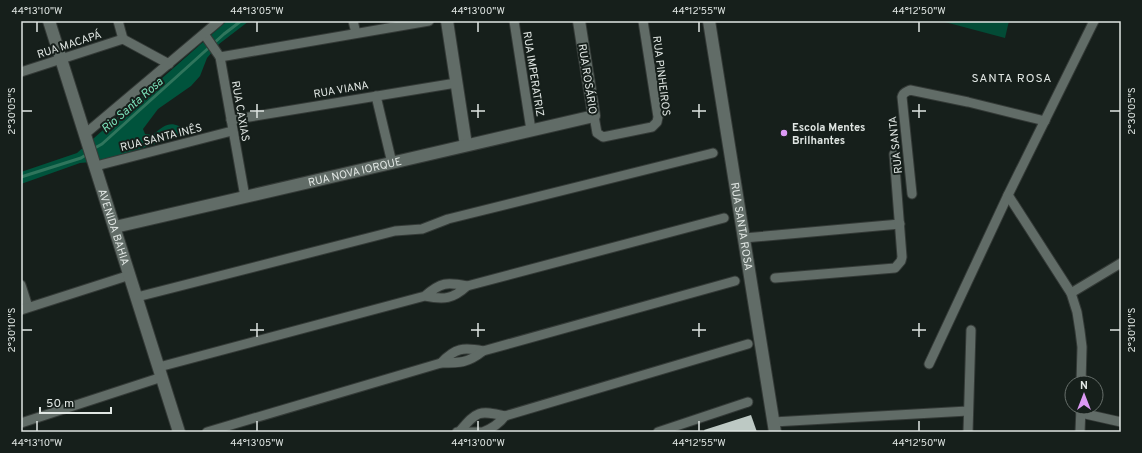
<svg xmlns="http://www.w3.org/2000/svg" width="1142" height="453" font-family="Overpass,sans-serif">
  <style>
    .green { fill: #034b36 }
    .forest { fill: #00533c }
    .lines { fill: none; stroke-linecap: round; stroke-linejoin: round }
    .stream { stroke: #2f755c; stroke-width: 3 }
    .building { fill: #bdc9c4 }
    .street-casing { stroke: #343a37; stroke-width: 11 }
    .secondary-casing { stroke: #343a37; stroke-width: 14 }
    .street { stroke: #616c67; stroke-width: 9 }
    .secondary { stroke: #616c67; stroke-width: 12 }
    .ticks { fill: none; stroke: #e0e6e3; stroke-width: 1.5 }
    .poi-dot { fill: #dc99f4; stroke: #161f1b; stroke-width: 1.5 }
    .labels { text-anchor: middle; stroke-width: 4; stroke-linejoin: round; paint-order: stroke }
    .street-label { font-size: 11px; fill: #e0e6e3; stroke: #161f1b }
    .poi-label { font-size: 11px; font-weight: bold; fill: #e0e6e3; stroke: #161f1b; text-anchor: start }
    .neighbourhood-label { font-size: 12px; letter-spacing: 1px; fill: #e0e6e3; stroke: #161f1b }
    .water-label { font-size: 12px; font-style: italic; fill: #7adfb8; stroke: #161f1b }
    .neatline { fill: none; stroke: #e0e6e3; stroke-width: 1.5 }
    .ticks-label { font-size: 10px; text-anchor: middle; fill: #e0e6e3 }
  </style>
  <rect width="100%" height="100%" fill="#161f1b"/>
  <!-- green -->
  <polygon class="green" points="941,21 1009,21 1005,38"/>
  <!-- forest -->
  <path class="forest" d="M227,21h22l-30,23 -12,14 -7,18 -9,10 -33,23 -15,20 2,5 8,1c14,-13 19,-14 35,-4l-4,4 -83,26 -21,2 -59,21v-12l56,-19z"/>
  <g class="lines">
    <!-- stream -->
    <g class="stream">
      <polyline points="93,149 102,144 224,34 241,21"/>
      <polyline points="21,177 81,158 89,153"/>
    </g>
  </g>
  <!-- building -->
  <polygon class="building" points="751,415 757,432 705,432 704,430"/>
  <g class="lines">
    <defs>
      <g id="street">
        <polyline points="118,21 123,39"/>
        <polyline points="353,21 356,33"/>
        <polyline points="514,21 531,130"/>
        <polyline points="204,34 220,57 245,197"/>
        <polyline points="123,39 169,64"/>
        <polyline points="220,57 429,21"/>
        <polyline points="21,72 123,39"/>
        <polyline points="376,96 392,163"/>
        <polyline points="594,116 597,133 603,137 652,127 657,122 658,117 643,21"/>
        <polyline points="231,120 456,83"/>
        <polyline points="85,134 219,21"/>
        <polyline points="96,166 232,131"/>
        <path d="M912,194l-10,-97c1,-5 4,-5 8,-7l58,12 77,19"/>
        <polyline points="1008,195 1071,293 1077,312 1080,331 1082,347 1081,383"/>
        <polyline points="744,238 900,224"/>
        <polyline points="775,278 895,268 901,261 902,257 894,154"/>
        <polyline points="21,285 28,307"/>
        <polyline points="467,286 724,218"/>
        <polyline points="1071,293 1121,263"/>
        <polyline points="137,297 395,231 422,229 448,219 713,153"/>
        <polyline points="21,310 130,275"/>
        <path d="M441,363c14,-15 22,-16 42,-12"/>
        <polyline points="929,364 1008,195 1094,21"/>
        <path d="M159,367l266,-71c19,4 28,3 42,-10 -20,-4 -26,-4 -42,10"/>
        <polyline points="1081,413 1121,422"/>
        <polyline points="773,422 968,411"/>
        <polyline points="21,423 162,377"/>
        <path d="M460,431c17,-20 19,-21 45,-15l243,-72"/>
        <path d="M207,432l234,-69c19,0 27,0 42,-12l252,-70"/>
        <polyline points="457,432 480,432"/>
        <path d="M483,432c10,-4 16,-8 22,-16"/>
        <polyline points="658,432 748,402"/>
        <polyline points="968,432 971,330"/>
        <polyline points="1080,432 1081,407"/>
      </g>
      <g id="secondary">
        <path id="s1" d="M49,21l130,411"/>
        <polyline points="447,21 466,145"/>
        <path id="s2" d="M709,21l66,411"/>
        <path id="s3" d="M115,227l479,-111 -15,-95"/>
      </g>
    </defs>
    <!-- street casing -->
    <use href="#street" class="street-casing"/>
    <!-- secondary casing -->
    <use href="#secondary" class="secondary-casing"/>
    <!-- street -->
    <use href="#street" class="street"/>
    <!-- secondary -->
    <use href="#secondary" class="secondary"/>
  </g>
  <!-- ticks -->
  <path class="ticks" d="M37,22v10M257,22v10M478,22v10M699,22v10M919,22v10M257,104v14M478,104v14M699,104v14M919,104v14M22,111h10M250,111h14M471,111h14M692,111h14M912,111h14M1110,111h10M257,323v14M478,323v14M699,323v14M919,323v14M22,330h10M250,330h14M471,330h14M692,330h14M912,330h14M1110,330h10M37,421v10M257,421v10M478,421v10M699,421v10M919,421v10"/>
  <!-- markers -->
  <circle class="poi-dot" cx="784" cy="133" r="4"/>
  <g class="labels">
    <!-- street labels -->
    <g class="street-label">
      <text transform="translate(69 44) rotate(-18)" y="4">RUA MACAPÁ</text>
      <text transform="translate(534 74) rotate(81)" y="4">RUA IMPERATRIZ</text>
      <text transform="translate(662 76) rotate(83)" y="4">RUA PINHEIROS</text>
      <text transform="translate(588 79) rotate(81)" y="4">RUA ROSÁRIO</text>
      <text transform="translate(341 89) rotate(-10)" y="4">RUA VIANA</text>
      <text transform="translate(241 111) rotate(80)" y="4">RUA CAXIAS</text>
      <text transform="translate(161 137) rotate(-14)" y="4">RUA SANTA INÊS</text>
      <text transform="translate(895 145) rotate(-96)" y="4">RUA SANTA</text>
      <text dy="4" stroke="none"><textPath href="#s3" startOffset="246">RUA NOVA IORQUE</textPath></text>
      <text dy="4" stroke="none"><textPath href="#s1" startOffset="216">AVENIDA BAHIA</textPath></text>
      <text dy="4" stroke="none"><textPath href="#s2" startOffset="208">RUA SANTA ROSA</textPath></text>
    </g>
    <!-- poi labels -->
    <g class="poi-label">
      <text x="792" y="131">Escola Mentes<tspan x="792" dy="13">Brilhantes</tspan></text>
    </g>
    <!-- neighbourhood labels -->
    <g class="neighbourhood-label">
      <text x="1012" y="82">SANTA ROSA</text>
    </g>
    <!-- water labels -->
    <g class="water-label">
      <text transform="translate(132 105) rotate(-41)" y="4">Rio Santa Rosa</text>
    </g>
  </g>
  <!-- border -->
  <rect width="1142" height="453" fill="none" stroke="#161f1b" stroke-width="44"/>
  <!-- north arrow -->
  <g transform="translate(1084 395)"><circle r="19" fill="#161f1b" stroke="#676f6b"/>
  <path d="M0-3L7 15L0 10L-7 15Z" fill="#dc99f4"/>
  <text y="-6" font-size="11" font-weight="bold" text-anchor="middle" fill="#e0e6e3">N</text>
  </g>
  <!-- scale -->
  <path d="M40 407v6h71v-6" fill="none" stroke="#e0e6e3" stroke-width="2"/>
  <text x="46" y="407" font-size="12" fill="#e0e6e3" stroke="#161f1b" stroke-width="3" paint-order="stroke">50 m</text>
  <rect x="22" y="22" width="1098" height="409" class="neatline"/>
  <g class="ticks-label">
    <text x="37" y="14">44°13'10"W</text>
    <text x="257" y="14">44°13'05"W</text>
    <text x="478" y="14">44°13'00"W</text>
    <text x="699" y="14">44°12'55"W</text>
    <text x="919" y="14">44°12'50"W</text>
    <text transform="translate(11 111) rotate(-90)" y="4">2°30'05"S</text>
    <text transform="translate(1131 111) rotate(-90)" y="4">2°30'05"S</text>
    <text transform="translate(11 330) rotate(-90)" y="4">2°30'10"S</text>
    <text transform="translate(1131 330) rotate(-90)" y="4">2°30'10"S</text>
    <text x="37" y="446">44°13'10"W</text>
    <text x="257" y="446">44°13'05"W</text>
    <text x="478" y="446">44°13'00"W</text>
    <text x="699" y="446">44°12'55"W</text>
    <text x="919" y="446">44°12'50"W</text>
  </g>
</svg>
